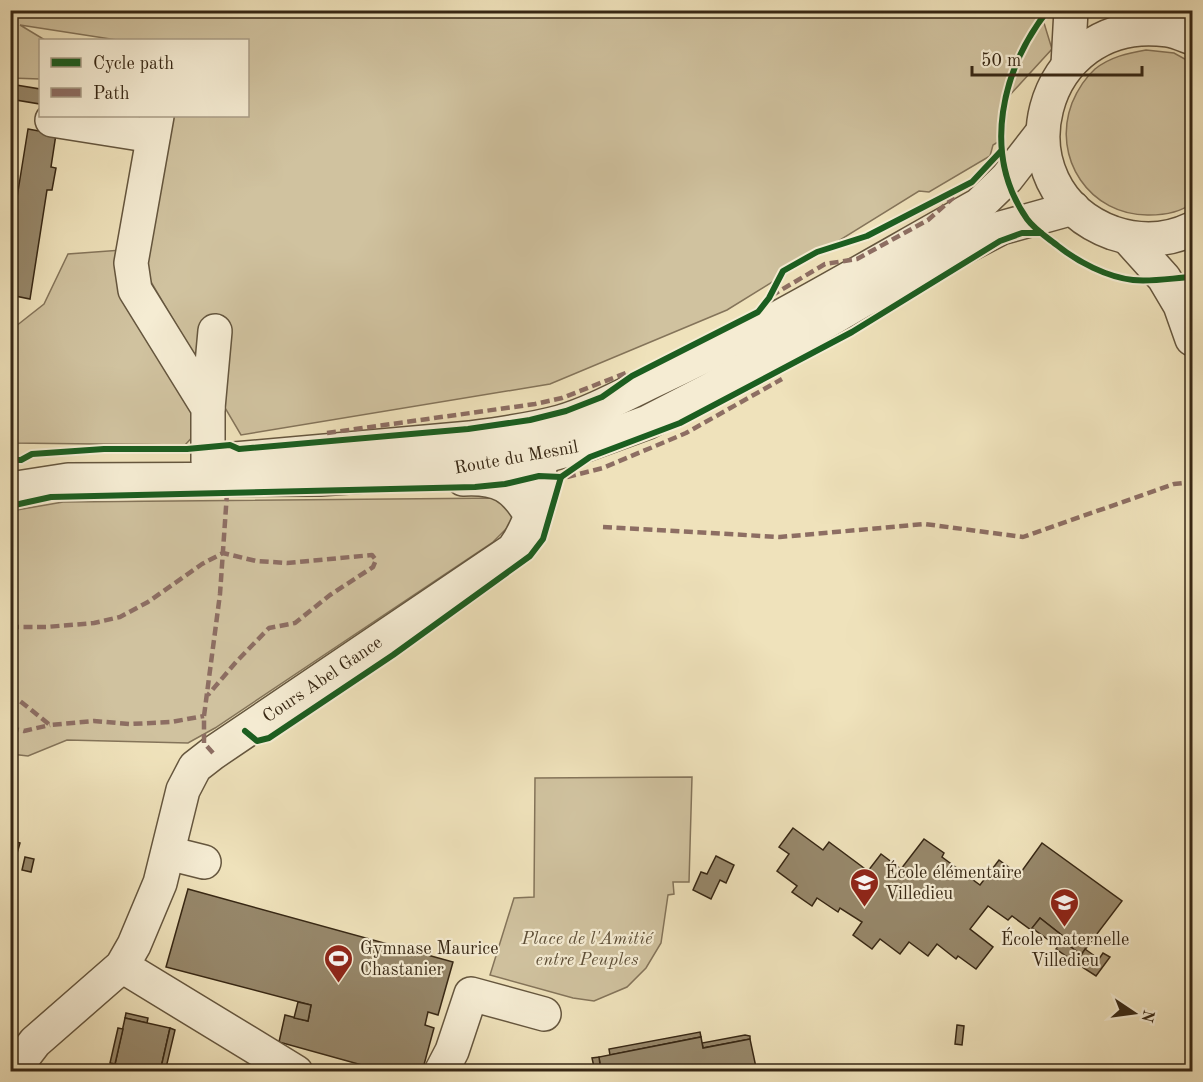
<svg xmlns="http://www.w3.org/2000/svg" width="1203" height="1082" font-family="'Old Standard TT',serif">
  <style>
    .green { fill: #d0c29f; stroke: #84745a; stroke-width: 1.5 }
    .building { fill: #97886b; stroke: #372714; stroke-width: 1.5 }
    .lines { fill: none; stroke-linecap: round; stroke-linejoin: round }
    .minor-casing { stroke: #65563e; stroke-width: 36 }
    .minor { stroke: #f5ecd3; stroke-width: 33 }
    .quiet { stroke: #8d6e63; stroke-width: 4.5; stroke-dasharray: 9 4.5; stroke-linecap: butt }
    .cycleway-casing { stroke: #f5ecd3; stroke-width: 10 }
    .cycleway { stroke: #1b5e20; stroke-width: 6 }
    .labels { text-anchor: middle; stroke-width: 4.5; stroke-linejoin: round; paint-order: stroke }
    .street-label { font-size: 18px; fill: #372714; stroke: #f5ecd3 }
    .poi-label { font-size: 18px; fill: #372714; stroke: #f5ecd3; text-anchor: start }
    .park-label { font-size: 18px; font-style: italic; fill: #5d4e37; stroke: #f5ecd3 }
  </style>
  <rect width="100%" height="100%" fill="#efe2bb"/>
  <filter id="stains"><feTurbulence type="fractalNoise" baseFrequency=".00333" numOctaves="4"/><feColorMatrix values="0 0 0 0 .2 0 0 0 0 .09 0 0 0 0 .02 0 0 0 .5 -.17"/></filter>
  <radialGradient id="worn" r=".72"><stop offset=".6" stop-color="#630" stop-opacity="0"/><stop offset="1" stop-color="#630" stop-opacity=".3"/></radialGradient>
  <!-- green -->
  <g class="green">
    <polygon points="11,10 1040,10 1052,49 1008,97 998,142 993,145 990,156 929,192 919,191 727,310 550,384 241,435 141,265 169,116 248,116 248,40 117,40 20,25 45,40 40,40 40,79 11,78"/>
    <path d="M1146,50l28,3 18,10v140c-11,9 -28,12 -43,12 -59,1 -98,-57 -77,-112 5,-12 13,-25 23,-34 15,-12 33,-16 51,-19z"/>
    <polygon points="122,250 197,418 197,432 185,445 11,443 11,330 44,304 68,254"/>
    <polygon points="501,498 517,505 512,523 493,542 215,728 188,743 67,740 28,756 11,754 11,511 63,502"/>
    <polygon points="692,777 689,882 673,882 674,894 668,895 661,943 646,968 627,987 594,1001 573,998 490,975 514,898 534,897 535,778"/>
  </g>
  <!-- building -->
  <g class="building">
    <polygon points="10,84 40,89 40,104 10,99"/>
    <polygon points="28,129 56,134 51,167 56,168 52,190 47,190 30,299 15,296 13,314 10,314 10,241"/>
    <polygon points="793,828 823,850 829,842 868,871 881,854 901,869 924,839 944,853 942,857 980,885 999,860 1019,875 1042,843 1122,901 1081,955 1062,940 1064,937 1040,918 1031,930 1012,916 1008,920 988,906 970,929 993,947 976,969 958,956 956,959 937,944 928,956 909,942 900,954 880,939 872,949 853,935 862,922 840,908 838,912 817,898 812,906 792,892 797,886 777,871 789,854 779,847"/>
    <polygon points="10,840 20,843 16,857 10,856"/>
    <polygon points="716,856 734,865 726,883 720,880 711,899 693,890 701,872 707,874"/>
    <polygon points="25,857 34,859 31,872 22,870"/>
    <polygon points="188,889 453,962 438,1015 428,1012 425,1025 434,1028 422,1072 387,1072 279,1042 285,1015 308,1021 311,1005 166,967"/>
    <polygon points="1040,918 1064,937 1057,946 1032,928"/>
    <polygon points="1062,940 1081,955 1076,963 1056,949"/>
    <polygon points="1085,949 1099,959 1103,953 1110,957 1096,976 1076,963"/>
    <polygon points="298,1002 311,1005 308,1021 294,1018"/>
    <polygon points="126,1013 148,1018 147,1023 125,1018"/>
    <polygon points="125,1018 170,1028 160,1072 145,1072 115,1064"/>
    <polygon points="957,1025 964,1026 962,1045 955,1044"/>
    <polygon points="118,1028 123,1029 115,1064 110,1063"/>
    <polygon points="170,1028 175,1030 165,1072 160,1072"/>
    <polygon points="700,1032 701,1037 610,1055 609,1049"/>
    <polygon points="745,1035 750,1036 750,1039 703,1048 702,1043"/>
    <polygon points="701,1037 703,1048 750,1039 757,1072 601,1072 599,1057"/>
    <polygon points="599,1057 601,1072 595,1072 592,1058"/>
  </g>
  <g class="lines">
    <defs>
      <g id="minor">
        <path d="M1192,38c-8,-3 -17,-7 -25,-8 -129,-18 -174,159 -54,203 27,9 54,8 79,-4"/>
        <polyline points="1068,65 1071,10"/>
        <polyline points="157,116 131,263 135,290 208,408 208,461"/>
        <polyline points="52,120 153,136"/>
        <polyline points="1128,238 1164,278 1180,305 1192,339"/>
        <polyline points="208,408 215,331"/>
        <path d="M223,460l247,-22c30,-4 61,-8 90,-16 34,-10 67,-29 99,-44 110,-51 214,-114 320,-173l28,-27 35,-45"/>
        <path d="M463,479c36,-2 51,7 69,38"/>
        <polyline points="10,489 68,480 320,479 474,468 541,457 585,445 648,422 710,390 863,300 1001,228 1073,208"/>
        <polyline points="168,853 204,862"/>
        <polyline points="122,966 296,1072"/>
        <path d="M12,1072l23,-30 87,-76 12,-21 26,-62 23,-93 12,-23 18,-14 300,-203c21,-29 25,-58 28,-93"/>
        <polyline points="441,1072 452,1051 471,994 544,1014"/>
      </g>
    </defs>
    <!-- minor casing -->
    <use href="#minor" class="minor-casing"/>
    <!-- minor -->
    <use href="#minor" class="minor"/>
    <!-- quiet -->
    <g class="quiet">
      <polyline points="771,296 825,264 857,259 928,220 954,197"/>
      <polyline points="327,433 535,404 562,398 626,373"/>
      <polyline points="567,477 603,468 686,433 782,379"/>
      <polyline points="603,527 780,537 925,524 1023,537 1174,484 1192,482"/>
      <polyline points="10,627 46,627 94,623 120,617 148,602 202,564 223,553 256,561 287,563 372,555 376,560 373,567 330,595 295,623 269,628 236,662 208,695"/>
      <polyline points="10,693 50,725 94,721 130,724 171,722 204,716"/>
      <polyline points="10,728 24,731 50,725"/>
      <polyline points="213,753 204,743 204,716 220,594 227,493"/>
    </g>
    <defs>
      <g id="cycleway">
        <path d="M1048,10c-46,59 -67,143 -21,209 8,11 21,19 31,27 20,16 49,31 75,34 19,2 40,-2 59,-3"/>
        <polyline points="10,460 21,460 32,454 104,449 187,449 230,445 239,449 468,429 530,420 566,411 602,397 632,376 758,312 769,298 783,271 817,252 867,236 972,182 1001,151"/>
        <polyline points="10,506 51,497 475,487 505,484 539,476 561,477 590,457 680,423 852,332 1000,241 1022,233 1041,233"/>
        <polyline points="245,731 257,741 269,738 393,655 530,556 543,539 561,477"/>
      </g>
    </defs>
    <!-- cycleway casing -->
    <use href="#cycleway" class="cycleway-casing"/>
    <!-- cycleway -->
    <use href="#cycleway" class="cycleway"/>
  </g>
  <!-- icons -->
  <defs>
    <symbol id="school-pin" viewBox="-11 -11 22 30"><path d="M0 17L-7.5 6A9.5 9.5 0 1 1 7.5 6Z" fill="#8f2418" stroke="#f5ecd3"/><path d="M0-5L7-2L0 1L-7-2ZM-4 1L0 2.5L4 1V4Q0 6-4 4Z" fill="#fff"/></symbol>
    <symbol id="stadium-pin" viewBox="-11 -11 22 30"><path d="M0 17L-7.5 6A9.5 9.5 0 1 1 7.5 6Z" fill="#8f2418" stroke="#f5ecd3"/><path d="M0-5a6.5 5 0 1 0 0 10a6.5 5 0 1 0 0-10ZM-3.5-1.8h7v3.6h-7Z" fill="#fff"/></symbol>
  </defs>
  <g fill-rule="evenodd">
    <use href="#school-pin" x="848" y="866" width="33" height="45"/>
    <use href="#school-pin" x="1048" y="886" width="33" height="45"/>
    <use href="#stadium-pin" x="322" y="942" width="33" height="45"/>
  </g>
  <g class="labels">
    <!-- street labels -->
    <g class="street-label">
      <text transform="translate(516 457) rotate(-10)" y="6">Route du Mesnil</text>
      <text transform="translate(322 679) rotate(-34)" y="6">Cours Abel Gance</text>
    </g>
    <!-- poi labels -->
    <g class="poi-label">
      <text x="885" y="878">École élémentaire<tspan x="885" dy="21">Villedieu</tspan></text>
      <text x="1065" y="945" text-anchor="middle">École maternelle<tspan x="1065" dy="21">Villedieu</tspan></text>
      <text x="360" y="954">Gymnase Maurice<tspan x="360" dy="21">Chastanier</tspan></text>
    </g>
    <!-- park labels -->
    <g class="park-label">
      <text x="587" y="944">Place de l'Amitié<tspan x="587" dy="21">entre Peuples</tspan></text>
    </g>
  </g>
  <!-- margin -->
  <rect width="1203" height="1082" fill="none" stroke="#efe2bb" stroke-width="36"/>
  <rect x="12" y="12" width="1179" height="1058" fill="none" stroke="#372714" stroke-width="3"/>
  <rect x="18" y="18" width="1167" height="1046" fill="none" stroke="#372714" stroke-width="1.5"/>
  <!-- legend -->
  <rect x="39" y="39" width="210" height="78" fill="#f5ecd3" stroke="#a99d87" stroke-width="1.5"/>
  <rect x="51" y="58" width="30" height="9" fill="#1b5e20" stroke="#a99d87" stroke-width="1.5"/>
  <text x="93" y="69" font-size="18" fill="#372714">Cycle path</text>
  <rect x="51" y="88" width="30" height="9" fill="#8d6e63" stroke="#a99d87" stroke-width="1.5"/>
  <text x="93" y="99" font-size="18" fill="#372714">Path</text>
  <!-- north arrow -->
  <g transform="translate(1134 1013) rotate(103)" stroke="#f5ecd3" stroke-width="4.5" paint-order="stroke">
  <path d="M0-4.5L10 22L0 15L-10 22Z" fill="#372714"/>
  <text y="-9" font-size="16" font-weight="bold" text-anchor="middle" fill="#372714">N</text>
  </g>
  <!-- scale -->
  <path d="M972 66v9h170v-9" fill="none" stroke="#372714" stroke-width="3"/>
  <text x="981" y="66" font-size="18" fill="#372714" stroke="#f5ecd3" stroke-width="4.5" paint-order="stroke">50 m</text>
  <rect width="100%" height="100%" filter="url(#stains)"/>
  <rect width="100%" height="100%" fill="url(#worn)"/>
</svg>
